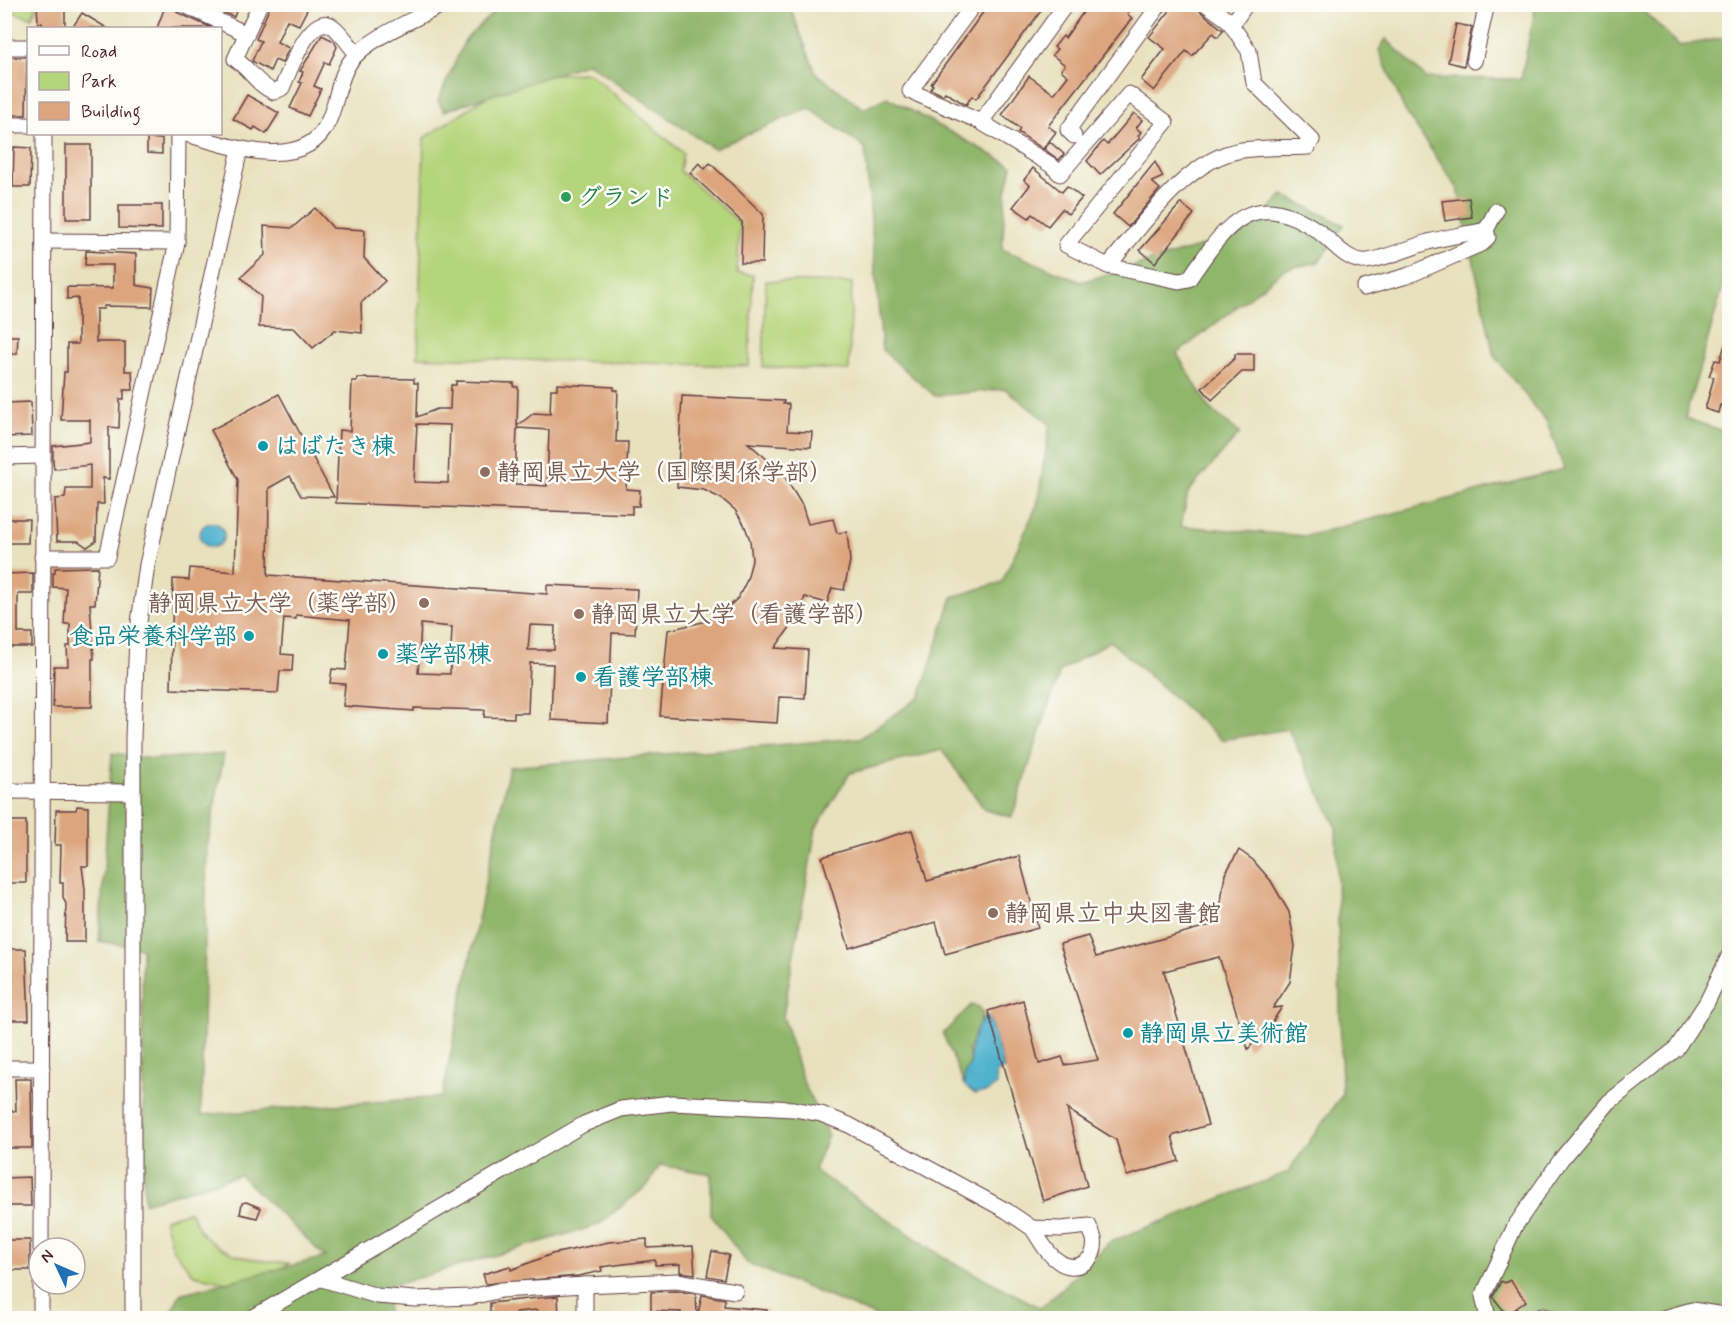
<svg xmlns="http://www.w3.org/2000/svg" width="1734" height="1323" font-family="Mynerve,'Klee One',sans-serif">
  <style>
    .green { fill: #b5d57c; stroke: #807a54; stroke-width: 1.5 }
    .forest { fill: #90b66c; stroke: #6d6a4c; stroke-width: 1.5; fill-rule: evenodd }
    .water { fill: #4fb3ce; stroke: #4c697c; stroke-width: 1.5 }
    .building { fill: #dca57e; fill-rule: evenodd }
    .lines { fill: none; stroke-linecap: round; stroke-linejoin: round }
    .minor-casing { stroke: #623c41; stroke-width: 17 }
    .minor { stroke: #fff; stroke-width: 15 }
    .leisure-dot { fill: #2e9e5b; stroke: #fdfcf7; stroke-width: 2 }
    .culture-dot { fill: #0f9aa8; stroke: #fdfcf7; stroke-width: 2 }
    .education-dot { fill: #8d6e63; stroke: #fdfcf7; stroke-width: 2 }
    .labels { text-anchor: middle; stroke-width: 5; stroke-linejoin: round; paint-order: stroke }
    .leisure-label { font-size: 24px; font-weight: bold; fill: #27864d; stroke: #fdfcf7; text-anchor: start }
    .culture-label { font-size: 24px; font-weight: bold; fill: #0d838f; stroke: #fdfcf7; text-anchor: start }
    .education-label { font-size: 24px; font-weight: bold; fill: #785e54; stroke: #fdfcf7; text-anchor: start }
  </style>
  <rect width="100%" height="100%" fill="#fdfcf7"/>
  <filter id="ink" filterUnits="userSpaceOnUse"><feTurbulence type="fractalNoise" baseFrequency=".0167" numOctaves="2"/><feDisplacementMap in="SourceGraphic" scale="12" xChannelSelector="R" yChannelSelector="G"/><feConvolveMatrix kernelMatrix="1 2 1 2 8 2 1 2 1" color-interpolation-filters="sRGB"/></filter>
  <filter id="wash" filterUnits="userSpaceOnUse"><feTurbulence type="fractalNoise" baseFrequency=".008" numOctaves="4" result="noise"/><feDisplacementMap in="SourceGraphic" scale="24" xChannelSelector="R" yChannelSelector="G"/><feGaussianBlur stdDeviation="1.35" result="paint"/><feColorMatrix in="noise" values="0 0 0 0 0 0 0 0 0 0 0 0 0 0 0 0 0 1.4 0 .05"/><feComposite in="paint" operator="in"/></filter>
  <g filter="url(#wash)">
    <rect width="100%" height="100%" fill="#e7e1bd"/>
    <!-- green -->
    <g class="green">
      <polygon points="4,5 37,5 32,18 6,11"/>
      <polygon points="589,73 683,153 680,171 740,223 737,273 753,275 749,366 418,357 424,138 495,91 554,74"/>
      <polygon points="766,281 852,283 849,370 763,367"/>
      <path d="M190,1211c4,7 8,19 14,25 24,22 54,25 85,27l-19,15 -34,6 -42,-9 -22,-27 -8,-29z"/>
    </g>
    <!-- forest -->
    <g class="forest">
      <path d="M501,5h288l27,68 48,36 23,-12 125,69 -6,26 -4,57 79,33 164,-49 38,-38 61,30 -25,37 -34,7 -108,85 33,55 30,24 -52,59 -7,34 125,10 258,-67 -17,-47 -53,-66 -36,-167 -53,-78 -26,-61 7,-11 40,39 95,1 15,-74h101l43,41 49,-9v229l-44,152 44,15v872l-54,13h-795l-133,-55 -36,-48v-41l-51,-9 -12,20 -50,40 -211,62 1,31h-219l11,-24 145,-37 -85,-82 -96,28 -2,-255 -43,-7 13,-188 41,6 71,-5 -17,94 -6,267 241,-18 67,-330 351,-29 60,-41 32,-100 50,-15 35,-77 13,-81 -45,-35 -70,7 -53,-46 -17,-202 -56,-40 -95,41 -126,-86 -144,48 -6,-10 27,-61zM1110,641l112,99 66,-11 48,97 6,269 -54,77 -178,70 -69,66 -94,-49 -133,-89 14,-35 -26,-56 -19,-63 33,-188 34,-55 92,-23 43,60 27,7 48,-146z"/>
      <polygon points="971,1005 979,1007 983,1014 975,1038 968,1050 971,1062 965,1072 964,1085 943,1034"/>
    </g>
    <!-- water -->
    <g class="water">
      <circle cx="212" cy="535" r="12"/>
      <path d="M989,1017l15,52 -8,4 1,12 -10,7 -12,2 -11,-9 1,-13 6,-10c-3,-13 4,-33 13,-44z"/>
    </g>
    <g id="blocks">
      <!-- building -->
      <g class="building">
        <polygon points="37,4 65,4 65,28 42,28 42,23 38,23"/>
        <polygon points="166,4 172,4 178,13 212,28 157,28"/>
        <polygon points="206,4 239,4 234,17"/>
        <polygon points="271,4 310,4 299,25 287,20 277,42 289,48 282,63 275,60 270,71 252,61 261,41 256,39"/>
        <polygon points="989,4 1046,4 976,99 972,96 966,105 945,92 943,95 930,89 933,85 931,84"/>
        <polygon points="1089,4 1124,4 1131,9 1127,14 1132,18 1048,126 1056,132 1043,149 1018,132 1020,129 1002,115 1029,76 1054,94 1068,76 1061,70 1065,65 1052,55 1057,49 1054,47 1063,36 1065,38"/>
        <polygon points="1170,4 1196,4 1200,11 1223,30 1218,37 1213,33 1192,56 1186,51 1154,91 1141,80 1165,49 1149,37 1169,12"/>
        <polygon points="82,13 107,28 72,28"/>
        <polygon points="1456,24 1472,27 1464,66 1448,62"/>
        <polygon points="322,35 334,41 337,47 329,64 325,62 314,86 321,89 308,116 290,108 302,83 299,82 303,72 300,71"/>
        <polygon points="4,57 27,57 26,115 4,115"/>
        <polygon points="247,95 279,113 266,134 255,127 253,130 233,119"/>
        <polygon points="1134,113 1142,120 1136,128 1141,132 1138,136 1140,138 1100,175 1087,161 1103,141 1107,145"/>
        <polygon points="147,138 162,139 162,154 147,153"/>
        <polygon points="1050,142 1064,154 1059,160 1044,149"/>
        <rect x="66" y="145" width="25" height="74"/>
        <polygon points="14,147 31,148 30,187 13,187"/>
        <polygon points="1155,162 1163,177 1152,182 1160,189 1128,227 1113,214"/>
        <polygon points="699,163 705,169 710,163 763,214 762,263 741,263 742,222 690,173"/>
        <polygon points="1033,168 1062,192 1067,186 1082,198 1068,214 1062,209 1048,226 1032,214 1029,218 1013,207 1030,185 1024,180"/>
        <polygon points="1469,198 1472,217 1445,221 1442,201"/>
        <polygon points="1181,203 1194,214 1155,263 1140,250"/>
        <polygon points="119,205 162,205 162,229 119,228"/>
        <polygon points="315,208 333,228 365,230 364,258 385,281 361,303 362,333 335,330 313,348 294,328 259,327 261,297 241,277 265,255 264,226 292,228"/>
        <polygon points="86,251 136,254 136,285 153,288 152,307 104,306 103,309 96,309 96,342 125,342 125,371 132,371 133,390 124,390 124,399 120,399 119,428 109,427 109,479 103,478 104,504 97,504 96,541 87,547 78,541 57,541 55,499 65,498 66,489 90,489 90,465 54,469 53,461 53,446 90,442 90,420 61,420 64,372 67,372 67,344 78,344 78,298 67,299 67,287 113,288 113,265 85,265"/>
        <polygon points="4,336 18,336 17,354 4,354"/>
        <polygon points="1727,338 1730,339 1730,399 1727,399 1725,407 1720,405 1718,413 1705,409 1714,377 1709,376 1715,360 1720,361"/>
        <polygon points="1235,354 1254,354 1254,372 1242,372 1212,400 1202,388 1235,358"/>
        <path d="M357,378l57,1v4h4l-1,34 20,-8h13l1,-24h5v-4l58,2v4h4l-1,39 17,-13 16,1 1,-25h6v-5l57,3v3h4l-2,52h12l-2,47 14,1 -1,16h-7v8l-296,-11 3,-73 11,1 2,-50h5zM417,424l33,1 -2,58 -34,-1zM517,428l32,2 -2,56 -32,-2z"/>
        <path d="M279,394l55,103 -33,-1 -11,-20 -21,12 -1,87 279,19v-9l90,4 -2,45 -23,-1 -4,90 -57,-3 2,-56 -23,-1 -2,50h-14v5l-30,-1 1,-7 -71,-2v3l-71,-5 2,-22 -15,-1 2,-14 14,1 4,-50 -54,-5v4l-12,-1 -3,36 12,1 -1,16h-12l-2,22 -107,-4 2,-110 16,1 1,-12 45,4 3,-92 -27,-50zM421,624l31,3 -2,47 -32,-1zM530,625l25,1 -1,24h-26z"/>
        <polygon points="682,396 784,401 783,404 789,404 787,431 812,432 811,447 748,443 781,471 802,505 808,524 833,519 837,533 847,532 850,561 844,590 832,588 827,603 805,597 796,619 775,648 808,650 805,698 779,697 777,723 660,716 668,630 707,621 722,613 738,598 747,580 752,560 750,540 744,524 735,510 722,499 704,490 677,487"/>
        <polygon points="31,402 32,436 4,437 4,403"/>
        <polygon points="4,519 29,519 28,543 4,543"/>
        <polygon points="98,567 95,604 90,604 94,659 92,659 92,707 53,707 54,666 68,666 67,646 70,646 70,624 64,624 66,588 53,587 53,573 55,573 55,568"/>
        <polygon points="33,573 33,594 18,594 18,633 32,633 32,647 4,647 4,574"/>
        <polygon points="77,806 88,807 88,866 82,866 85,889 85,942 65,942 66,904 63,897 63,883 60,883 61,845 55,845 56,810 76,810"/>
        <rect x="4" y="821" width="22" height="62"/>
        <polygon points="912,830 927,881 1019,856 1038,928 945,954 936,922 849,948 822,857"/>
        <polygon points="1239,850 1253,860 1271,881 1289,912 1295,946 1290,982 1273,1008 1282,1007 1271,1024 1248,1049 1219,957 1164,971 1208,1125 1172,1136 1179,1161 1127,1176 1116,1140 1067,1109 1087,1186 1043,1201 988,1011 1023,1000 1039,1064 1062,1057 1065,1065 1098,1060 1060,944 1088,936 1096,957 1218,923 1225,874"/>
        <polygon points="6,949 26,949 29,1020 8,1020"/>
        <polygon points="15,1079 31,1079 32,1148 4,1148 4,1111 16,1111"/>
        <polygon points="30,1177 31,1206 4,1206 4,1178"/>
        <polygon points="246,1202 261,1208 257,1218 240,1214 242,1203"/>
        <polygon points="647,1239 647,1248 693,1246 695,1274 680,1272 680,1264 655,1265 655,1260 601,1267 602,1271 578,1276 486,1284 483,1274 510,1266 511,1270 552,1254 609,1242"/>
        <rect x="4" y="1240" width="26" height="30"/>
        <polygon points="712,1251 729,1255 724,1279 707,1276"/>
        <polygon points="1510,1280 1526,1301 1507,1315 1493,1297 1501,1281 1505,1283"/>
        <polygon points="676,1291 696,1294 697,1318 702,1295 725,1299 724,1306 767,1310 767,1318 691,1318 680,1317 681,1312 651,1311 651,1292"/>
        <polygon points="558,1296 559,1318 538,1318 537,1310 516,1312 513,1318 496,1318 496,1313 490,1313 490,1303"/>
      </g>
    </g>
  </g>
  <g filter="url(#ink)">
    <use href="#blocks" fill-opacity="0" stroke="#623c41" stroke-width="1.5"/>
    <g class="lines">
      <defs>
        <g id="minor">
          <polyline points="182,4 247,34"/>
          <path d="M260,4l-25,55c14,9 23,27 39,33l8,-4c7,-15 28,-77 50,-62 9,6 17,19 25,28"/>
          <path d="M974,4l-64,87 71,31 70,43 9,9 69,-80 37,28 -100,123 42,21c34,-40 79,-108 134,-116 22,-3 44,-2 66,-3l4,-7 -58,-57 -5,-32 -21,-31"/>
          <polyline points="1206,4 1228,20 1236,19 1246,4"/>
          <polyline points="4,47 28,47"/>
          <polyline points="1474,61 1487,4"/>
          <polyline points="981,122 1066,4"/>
          <polyline points="4,125 28,125"/>
          <path d="M186,134c40,11 119,41 142,-12 9,-19 10,-43 22,-60 17,-24 68,-44 94,-58"/>
          <polyline points="1074,136 1068,130 1160,4"/>
          <polyline points="45,241 177,242"/>
          <path d="M1108,266l71,15 10,-2c36,-52 62,-95 129,-48 14,10 26,28 44,30 11,2 53,-15 66,-19 19,-5 39,-8 58,-12"/>
          <polyline points="1364,288 1407,276 1483,243 1488,237 1486,230 1496,211"/>
          <polyline points="4,457 42,456"/>
          <polyline points="42,557 107,557 177,242 178,134"/>
          <polyline points="4,791 133,792"/>
          <polyline points="4,1068 42,1068"/>
          <polyline points="41,1248 44,134"/>
          <polyline points="322,1279 377,1296 415,1299 471,1297 501,1290 585,1285 585,1318"/>
          <polyline points="585,1285 677,1281 735,1291"/>
          <polyline points="41,1318 41,1284"/>
          <polyline points="133,1318 133,737 137,637 147,565 240,149"/>
          <path d="M252,1318l332,-194 37,-15 51,-6 122,6 27,5 28,11 158,86 25,17 29,1 28,-3c1,4 4,9 5,13 4,22 -19,35 -36,22 -12,-8 -18,-22 -26,-33"/>
          <polyline points="1488,1318 1483,1296 1515,1226 1562,1158 1609,1102 1676,1049 1707,1002 1730,954"/>
          <polyline points="1536,1318 1543,1316 1553,1318"/>
          <polyline points="1664,1318 1692,1310 1730,1316"/>
        </g>
      </defs>
      <!-- minor casing -->
      <use href="#minor" class="minor-casing"/>
      <!-- minor -->
      <use href="#minor" class="minor"/>
    </g>
  </g>
  <!-- markers -->
  <circle class="leisure-dot" cx="566" cy="197" r="6"/>
  <g class="culture-dot">
    <circle cx="263" cy="446" r="6"/>
    <circle cx="249" cy="636" r="6"/>
    <circle cx="383" cy="654" r="6"/>
    <circle cx="581" cy="677" r="6"/>
    <circle cx="1128" cy="1033" r="6"/>
  </g>
  <g class="education-dot">
    <circle cx="485" cy="472" r="6"/>
    <circle cx="424" cy="603" r="6"/>
    <circle cx="579" cy="614" r="6"/>
    <circle cx="993" cy="913" r="6"/>
  </g>
  <g class="labels">
    <!-- leisure labels -->
    <g class="leisure-label">
      <text x="578" y="205">グランド</text>
    </g>
    <!-- culture labels -->
    <g class="culture-label">
      <text x="275" y="454">はばたき棟</text>
      <text x="237" y="644" text-anchor="end">食品栄養科学部</text>
      <text x="395" y="662">薬学部棟</text>
      <text x="593" y="685">看護学部棟</text>
      <text x="1140" y="1041">静岡県立美術館</text>
    </g>
    <!-- education labels -->
    <g class="education-label">
      <text x="497" y="480">静岡県立大学（国際関係学部）</text>
      <text x="412" y="611" text-anchor="end">静岡県立大学（薬学部）</text>
      <text x="591" y="622">静岡県立大学（看護学部）</text>
      <text x="1005" y="921">静岡県立中央図書館</text>
    </g>
  </g>
  <!-- margin -->
  <rect width="1734" height="1323" fill="none" stroke="#fdfcf7" stroke-width="24"/>
  <!-- legend -->
  <rect x="27" y="27" width="195" height="108" fill="#fdfcf7" stroke="#b5a4a5" stroke-width="1.5"/>
  <rect x="39" y="46" width="30" height="9" fill="#ffffff" stroke="#b5a4a5" stroke-width="1.5"/>
  <text x="81" y="57" font-size="18" fill="#4a1f2b">Road</text>
  <rect x="39" y="72" width="30" height="18" fill="#b5d57c" stroke="#b5a4a5" stroke-width="1.5"/>
  <text x="81" y="87" font-size="18" fill="#4a1f2b">Park</text>
  <rect x="39" y="102" width="30" height="18" fill="#dca57e" stroke="#b5a4a5" stroke-width="1.5"/>
  <text x="81" y="117" font-size="18" fill="#4a1f2b">Building</text>
  <!-- north arrow -->
  <g transform="translate(57 1266) rotate(314)"><circle r="28" fill="#fdfcf7" stroke="#b5a4a5" stroke-width="1.5"/>
  <path d="M0-4.5L10 22L0 15L-10 22Z" fill="#1f6fb2"/>
  <text y="-9" font-size="16" font-weight="bold" text-anchor="middle" fill="#4a1f2b">N</text>
  </g>
</svg>
